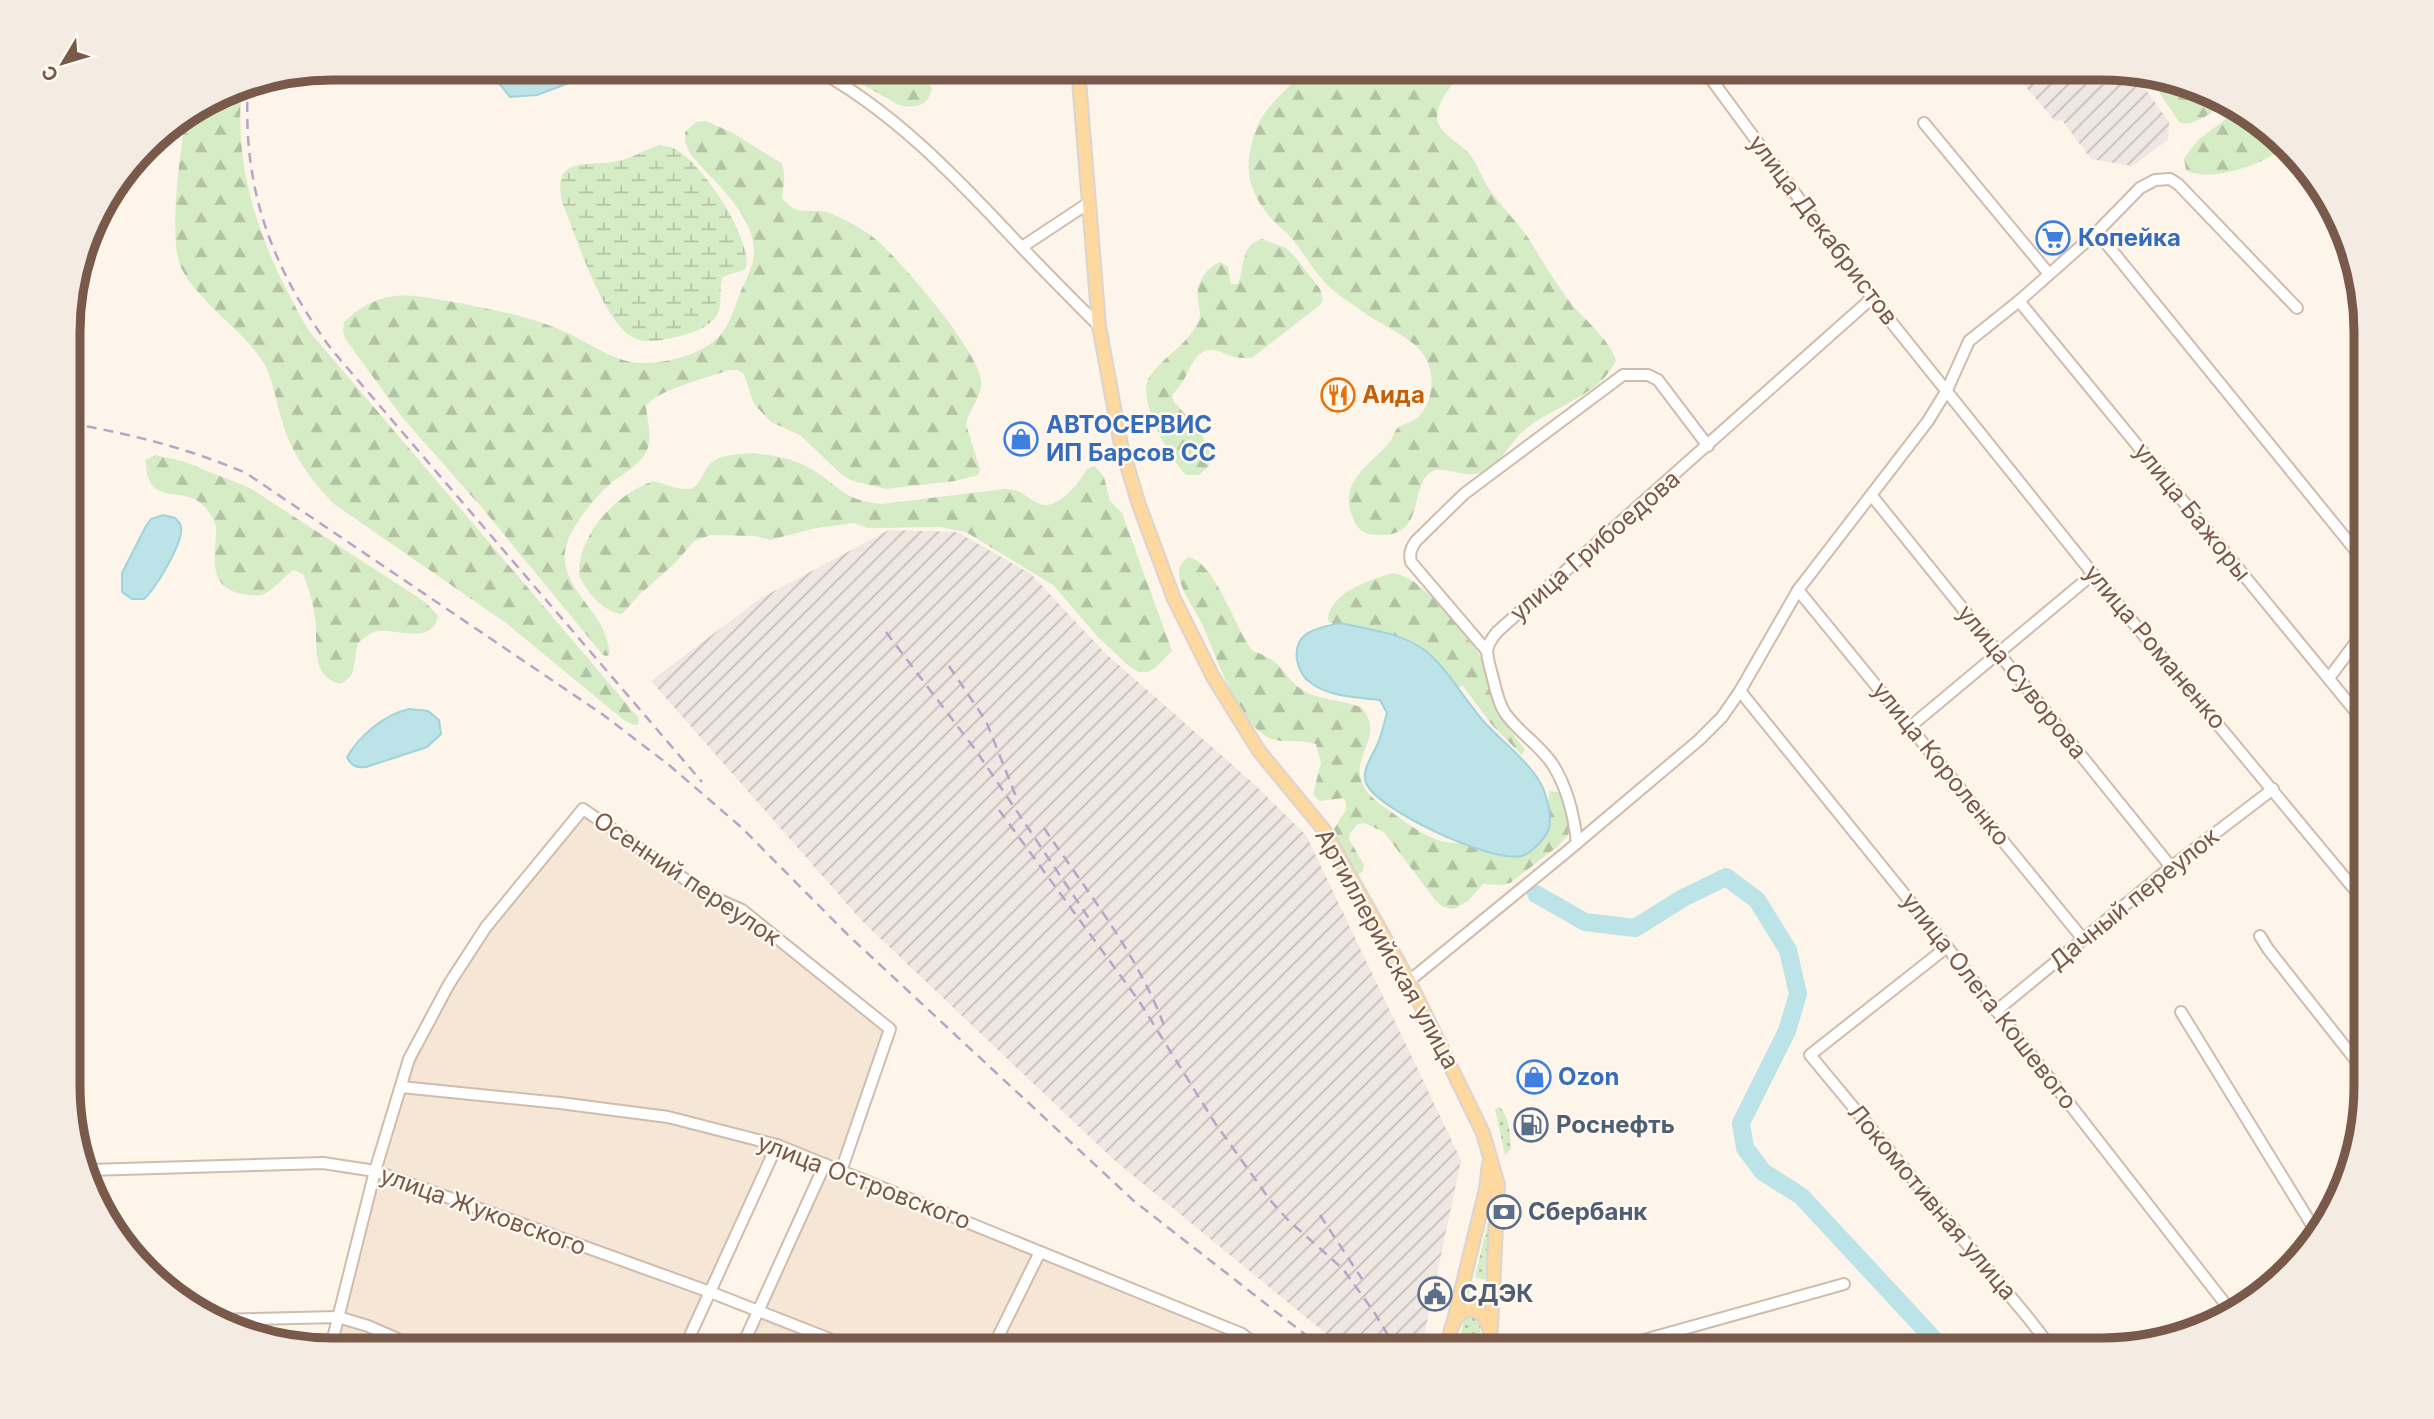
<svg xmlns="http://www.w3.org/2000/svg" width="2434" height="1419" font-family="Inter,sans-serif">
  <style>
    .residential { fill: #f5e6d6 }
    .industrial { fill: url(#industrial-furrows) }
    .grass { fill: url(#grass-dots) }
    .forest { fill: url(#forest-firs) }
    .wetland { fill: url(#wetland-marsh) }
    .water { fill: #bbe3e8; stroke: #a1d3db; stroke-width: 2 }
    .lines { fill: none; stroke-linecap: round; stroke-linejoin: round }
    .river { stroke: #bbe3e8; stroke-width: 18 }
    .minor-casing { stroke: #d0bcad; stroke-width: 14 }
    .major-casing { stroke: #dcd4d0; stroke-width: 16 }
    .minor { stroke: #fff; stroke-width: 10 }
    .major { stroke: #fdd89f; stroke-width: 12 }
    .rail { stroke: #b7a5c9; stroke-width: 2.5; stroke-dasharray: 10 7; stroke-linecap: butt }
    .labels { text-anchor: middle; stroke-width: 5; stroke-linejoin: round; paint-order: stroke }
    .street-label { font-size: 24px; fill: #795a4a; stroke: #fff9f0 }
    .shop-label { font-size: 24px; font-weight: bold; fill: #366cbe; stroke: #fff9f0; text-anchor: start }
    .food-label { font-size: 24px; font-weight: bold; fill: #c56008; stroke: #fff9f0; text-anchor: start }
    .service-label { font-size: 24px; font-weight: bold; fill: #4e5e75; stroke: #fff9f0; text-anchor: start }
    .rim { fill: none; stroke: #795a4a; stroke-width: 9 }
  </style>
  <defs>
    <pattern id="industrial-furrows" width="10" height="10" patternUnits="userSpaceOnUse" patternTransform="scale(1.75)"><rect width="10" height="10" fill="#eee7e2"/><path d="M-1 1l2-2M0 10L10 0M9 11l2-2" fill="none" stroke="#c6beb9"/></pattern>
    <pattern id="grass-dots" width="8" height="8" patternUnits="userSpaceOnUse" patternTransform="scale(1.75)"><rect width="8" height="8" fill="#d6ecc6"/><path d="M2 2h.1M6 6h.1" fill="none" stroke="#b2c2a3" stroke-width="1.8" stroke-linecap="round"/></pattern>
    <pattern id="forest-firs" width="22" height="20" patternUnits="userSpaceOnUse" patternTransform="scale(1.75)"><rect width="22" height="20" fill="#d6ecc6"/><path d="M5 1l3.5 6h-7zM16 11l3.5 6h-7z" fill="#b2c2a3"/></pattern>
    <pattern id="wetland-marsh" width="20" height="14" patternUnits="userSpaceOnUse" patternTransform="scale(1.75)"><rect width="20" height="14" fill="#d6ecc6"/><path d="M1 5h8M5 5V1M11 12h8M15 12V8" fill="none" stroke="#b2c2a3"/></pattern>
  </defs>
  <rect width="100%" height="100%" fill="#fdf5e9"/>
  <!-- residential -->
  <g class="residential">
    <polygon points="583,813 741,912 888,1029 840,1166 670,1113 406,1084 412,1060 489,929"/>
    <polygon points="403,1090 667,1119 773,1146 708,1288 378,1169"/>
    <polygon points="826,1167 1037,1253 989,1351 865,1351 760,1310"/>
    <polygon points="376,1175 707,1294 680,1351 333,1351"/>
    <polygon points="1041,1255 1240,1338 1249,1350 993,1351"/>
    <polygon points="760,1315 852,1351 744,1351"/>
  </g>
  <!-- industrial -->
  <g class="industrial">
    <polygon points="2010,68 2102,68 2133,72 2169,122 2168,140 2132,166 2091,159 2062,120 2055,121"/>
    <polygon points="889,530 957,532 1031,574 1104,652 1254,784 1306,835 1461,1160 1421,1350 1346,1350 1114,1160 862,921 651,681 761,598"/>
  </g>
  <!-- grass -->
  <g class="grass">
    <path d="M1499,1107c11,9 11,28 12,42l-6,6 -10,-46z"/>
    <polygon points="1488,1222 1490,1223 1485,1280 1475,1277"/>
    <polygon points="1470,1315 1475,1316 1480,1322 1481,1350 1457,1350 1464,1320"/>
  </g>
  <!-- forest -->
  <g class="forest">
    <path d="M833,68c21,0 54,-3 73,0 12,2 20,11 26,20 -3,18 -17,21 -33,17z"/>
    <path d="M1305,68h163c-12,10 -31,33 -31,49 0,17 25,26 34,39 7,10 11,22 18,33 12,17 28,33 40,50 12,20 24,40 38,59 15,21 39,36 49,62 -16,37 -67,47 -95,73 -13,13 -22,34 -41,40 -16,5 -35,-7 -47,-2 -25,12 -6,64 -51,64 -7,0 -14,0 -20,-4 -6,-4 -9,-12 -11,-18 -10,-33 18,-47 37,-69 4,-4 5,-9 8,-14 4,-6 16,-7 22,-13 16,-15 18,-46 5,-63 -11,-17 -44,-30 -60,-42 -10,-8 -21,-14 -30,-22 -16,-13 -27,-34 -40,-50 -6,-8 -15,-14 -22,-22 -26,-29 -28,-57 -13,-93 9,-21 33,-38 47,-57z"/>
    <path d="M2147,74l24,3 56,24c-13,9 -32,27 -48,21z"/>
    <path d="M242,86c-10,89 23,170 67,245l322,378 8,9 -1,6 -4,1 -9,-4 -119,-98 -172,-119c-22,-23 -42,-49 -51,-80 -6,-19 -9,-39 -17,-57 -11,-22 -40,-45 -57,-63 -11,-12 -23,-24 -29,-39 -11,-29 0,-115 6,-148l46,-29z"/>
    <path d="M2239,109l43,40c-19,15 -73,35 -96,21l-2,-12 14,-18z"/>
    <path d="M706,121l27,12 48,30c6,11 2,22 1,35 16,22 32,7 52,17 15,6 34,17 46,28 26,25 94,102 101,136 3,16 -12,29 -15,45l14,46 -2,5 -23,6 -69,8 -33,-8 -11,-6 -42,-40 -29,-13 -17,-18 -10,-30 -6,-4h-9c-20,7 -72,20 -83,36 1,11 5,25 3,37 -3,20 -26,30 -40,42 -15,13 -42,46 -44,66 -3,30 21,49 34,71 6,9 9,21 11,31l-3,3 -4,-1 -120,-146 -81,-92 -55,-76 -4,-9 1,-10c14,-14 32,-24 51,-26 22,-2 43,4 64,7 34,7 70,13 102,27 21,9 40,23 62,30 27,9 80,-3 98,-26 9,-10 13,-26 18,-38 5,-13 13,-26 15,-40 3,-39 -40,-74 -63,-101l-6,-13v-10l11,-10z"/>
    <path d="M1262,239l24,9 10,10 24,31 3,10 -3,6 -67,52c-12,3 -21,-1 -32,-5 -25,-9 -29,15 -39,31 -3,4 -7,8 -10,13l2,6c10,11 43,46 36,61 -2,5 -8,9 -11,12h-13c-16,-16 -50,-75 -37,-97 14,-22 38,-32 49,-56 4,-7 1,-14 0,-21 -3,-17 7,-32 22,-39l8,5 3,17h7c7,-17 2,-39 24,-45z"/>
    <path d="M753,453c18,2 36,5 53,13 32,17 35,35 76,38l122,-15c22,1 19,8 36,15 17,7 40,-22 47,-35l8,-3 9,11 6,24 12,12 50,138 -17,17 -8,4h-8l-9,-5 -32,-30 -45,-52 -87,-53 -26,-5 -72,1 -14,-5 -38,5 -46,12 -15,-4 -44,-1 -17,6 -18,21 -38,34 -16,18c-19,-2 -34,-21 -43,-38 -1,-42 36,-81 74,-95 10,2 22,8 32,8 17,2 16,-21 30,-29 11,-6 25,-6 38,-7z"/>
    <path d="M155,455l27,6 68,27 175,114 13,14c-5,29 -40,13 -60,15 -8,1 -14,7 -20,12 -5,16 0,33 -18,41 -32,-9 -21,-42 -25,-67 -2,-14 -6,-29 -12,-43l-9,-4c-11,6 -17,18 -30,24 -7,3 -18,1 -26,-1 -33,-10 -21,-42 -22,-66 -1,-7 -6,-14 -10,-19 -22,-26 -60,3 -60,-48z"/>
    <path d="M1188,557c27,4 48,74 65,94 33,11 27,24 51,40 14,9 41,9 58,17 21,27 -5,42 -2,67 2,17 17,27 30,36 16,12 32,24 51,30 29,8 78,-10 106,-18l2,-32 10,1 5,9 5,31 -2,5 -10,10 -47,36 -8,2 -19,-1 -15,17 -14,8 -11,-2 -8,-7 -51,-68 -20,-9 -6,1 -8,9 -1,6 15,26 -1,6 -5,4 -6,-3 -19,-42 13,-20v-8l-3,-4 -24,3 -6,-7 8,-31 -5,-19c-17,-6 -35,2 -52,-9 -30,-20 -47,-79 -62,-111 -7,-15 -21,-32 -23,-49 -1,-8 3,-13 9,-18z"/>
    <path d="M1392,573c32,4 62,51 83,75l7,11 17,56 26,35 -3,5 -30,-30 -29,-39 -19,3 -116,-68c0,-28 42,-41 64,-48z"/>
  </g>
  <!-- wetland -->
  <path class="wetland" d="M659,145c8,1 15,2 21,7 25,17 72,86 66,116 -7,6 -16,4 -24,10 -2,10 -1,17 -2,27 -1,20 -27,28 -44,32 -12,3 -30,7 -42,1 -32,-16 -58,-103 -72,-136 -10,-48 24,-34 56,-41 14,-3 27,-11 41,-16z"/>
  <!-- water -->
  <g class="water">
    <polygon points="492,68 594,68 577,80 537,95 510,97 497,81"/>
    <path d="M163,515l12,3c3,3 5,4 6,9 3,15 -26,62 -37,72h-12l-10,-7v-19l24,-47 5,-7z"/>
    <path d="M1340,623c28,6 62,10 86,28 22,18 41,53 61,74 18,19 42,37 54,59 6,12 12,35 7,47 -4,9 -17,22 -26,25 -29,8 -145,-46 -156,-73 -5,-13 7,-28 12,-40 4,-9 6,-20 9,-30l-7,-13c-23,-3 -48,-2 -69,-17 -8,-5 -12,-14 -14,-23 -4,-29 21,-32 43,-37z"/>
    <path d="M409,709l19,2 11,9 2,14 -14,13 -61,20c-9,1 -15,-1 -19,-10 13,-22 37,-42 62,-48z"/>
  </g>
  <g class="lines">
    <!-- river -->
    <polyline class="river" points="1536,894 1585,922 1635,928 1683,898 1726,877 1757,900 1788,950 1798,994 1787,1031 1741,1123 1745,1148 1763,1172 1801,1196 1944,1350"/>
    <defs>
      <g id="minor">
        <path d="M814,68c78,42 139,106 199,170 28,30 57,59 86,88"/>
        <polyline points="1703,68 1872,298 2093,574 2365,902"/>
        <polyline points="1924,123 2049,274"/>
        <polyline points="2097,232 2365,562"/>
        <polyline points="1022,247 1087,204"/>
        <polyline points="2019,301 2365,723"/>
        <polyline points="1872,496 2171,867"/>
        <polyline points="1798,590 2083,939"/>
        <path d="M1486,650l-75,-88c-2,-9 0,-14 5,-21l48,-47 159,-119h25l10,5 50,66"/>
        <polyline points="2329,678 2365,630"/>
        <polyline points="1740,691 1947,947 2234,1315"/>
        <polyline points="1911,726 2093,574"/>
        <path d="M1577,843c-3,-28 -9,-54 -24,-78 -13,-20 -34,-32 -48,-52 -8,-12 -10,-28 -14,-42 -5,-19 -7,-23 6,-39l375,-334"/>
        <polyline points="2260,936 2268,949 2365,1072"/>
        <polyline points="1947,947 1810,1055 2030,1320 2053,1350"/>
        <polyline points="1409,981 1564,854 1699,740 1722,717 1740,691 1798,590 1928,421 1947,390 1969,341 2019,301 2097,232 2140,188 2155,180 2170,179 2178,184 2297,308"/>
        <polyline points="1996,1011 2171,867 2273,789"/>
        <polyline points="2181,1012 2318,1235"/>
        <polyline points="401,1087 560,1103 668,1117 777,1145 1242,1334 1262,1350"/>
        <polyline points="89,1170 323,1163 375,1171 710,1292 860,1351"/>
        <polyline points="211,1320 338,1317 368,1326 425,1351"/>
        <polyline points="330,1350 375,1171 409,1059 449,984 486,927 583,809 708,895 742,910 890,1029 841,1171"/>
        <polyline points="1608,1350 1844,1284"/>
        <polyline points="683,1351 777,1145"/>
        <polyline points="740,1351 825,1164"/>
        <polyline points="991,1351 1040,1252"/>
      </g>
      <g id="major">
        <polyline points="1078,68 1099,326 1121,445 1139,505 1174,599 1213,677 1259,751 1324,830 1409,981 1483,1133 1498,1185 1491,1328"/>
        <polyline points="1454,1320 1486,1189 1489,1164"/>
        <path d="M1448,1350c1,-53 44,-55 44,0"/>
      </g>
    </defs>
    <!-- minor casing -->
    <use href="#minor" class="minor-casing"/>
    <!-- major casing -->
    <use href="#major" class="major-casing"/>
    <!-- minor -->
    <use href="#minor" class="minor"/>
    <!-- major -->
    <use href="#major" class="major"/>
    <!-- rail -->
    <g class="rail">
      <path d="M248,85c-6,103 23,182 84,265l370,432"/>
      <path d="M70,423c64,12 117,25 176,50l356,241 67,51 72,62 107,108 286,266 191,149"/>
      <polyline points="886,632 977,752 1092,923"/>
      <polyline points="949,666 986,721 1017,799"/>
      <polyline points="999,810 1139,1001 1215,1123 1270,1200 1288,1220 1343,1269 1374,1312 1397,1350"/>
      <path d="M1044,828c44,65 96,129 122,203"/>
      <polyline points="1320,1215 1362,1279"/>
    </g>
  </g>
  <!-- icons -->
  <defs>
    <symbol id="supermarket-ring" viewBox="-11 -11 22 22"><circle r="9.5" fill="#fff9f0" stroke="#3f7fe0" stroke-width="1.5"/><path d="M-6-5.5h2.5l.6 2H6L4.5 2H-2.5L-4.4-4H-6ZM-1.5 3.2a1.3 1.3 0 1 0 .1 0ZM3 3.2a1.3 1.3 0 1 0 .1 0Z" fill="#3f7fe0"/></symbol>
    <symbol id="restaurant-ring" viewBox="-11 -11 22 22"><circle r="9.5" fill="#fff9f0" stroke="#e8710a" stroke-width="1.5"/><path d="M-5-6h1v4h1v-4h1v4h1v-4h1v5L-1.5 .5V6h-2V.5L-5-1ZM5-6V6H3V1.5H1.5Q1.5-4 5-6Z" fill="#e8710a"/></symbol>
    <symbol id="shop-ring" viewBox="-11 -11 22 22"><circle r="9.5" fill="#fff9f0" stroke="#3f7fe0" stroke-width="1.5"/><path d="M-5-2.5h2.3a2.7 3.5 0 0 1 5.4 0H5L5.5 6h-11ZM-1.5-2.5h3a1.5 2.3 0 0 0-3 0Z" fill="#3f7fe0"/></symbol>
    <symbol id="fuel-ring" viewBox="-11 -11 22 22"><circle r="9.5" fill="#fff9f0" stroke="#5c6f8a" stroke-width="1.5"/><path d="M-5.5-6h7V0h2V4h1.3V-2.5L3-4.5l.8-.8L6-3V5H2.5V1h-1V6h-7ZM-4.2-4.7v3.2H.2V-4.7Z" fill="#5c6f8a"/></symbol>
    <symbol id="bank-ring" viewBox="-11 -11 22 22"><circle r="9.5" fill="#fff9f0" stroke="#5c6f8a" stroke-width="1.5"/><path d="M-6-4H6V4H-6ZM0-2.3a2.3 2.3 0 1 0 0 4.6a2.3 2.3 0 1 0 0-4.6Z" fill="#5c6f8a"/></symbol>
    <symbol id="civic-ring" viewBox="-11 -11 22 22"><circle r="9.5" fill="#fff9f0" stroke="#5c6f8a" stroke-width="1.5"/><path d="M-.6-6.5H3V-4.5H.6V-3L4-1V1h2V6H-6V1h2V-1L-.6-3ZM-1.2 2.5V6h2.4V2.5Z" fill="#5c6f8a"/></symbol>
  </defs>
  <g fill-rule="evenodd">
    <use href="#supermarket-ring" x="2034" y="219" width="38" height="38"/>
    <use href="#restaurant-ring" x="1319" y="376" width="38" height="38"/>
    <use href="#shop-ring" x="1002" y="420" width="38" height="38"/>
    <use href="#shop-ring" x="1515" y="1058" width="38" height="38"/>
    <use href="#fuel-ring" x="1512" y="1106" width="38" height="38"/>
    <use href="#bank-ring" x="1485" y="1193" width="38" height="38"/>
    <use href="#civic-ring" x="1416" y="1275" width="38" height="38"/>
  </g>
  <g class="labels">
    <!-- street labels -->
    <g class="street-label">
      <text transform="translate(1823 230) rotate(53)" y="8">улица Декабристов</text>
      <text transform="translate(2192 512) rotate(51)" y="8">улица Бажоры</text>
      <text transform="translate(1595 546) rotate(-41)" y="8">улица Грибоедова</text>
      <text transform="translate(2155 647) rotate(50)" y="8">улица Романенко</text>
      <text transform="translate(2022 682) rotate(51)" y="8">улица Суворова</text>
      <text transform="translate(1941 764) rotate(51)" y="8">улица Короленко</text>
      <text transform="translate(687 879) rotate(34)" y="8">Осенний переулок</text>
      <text transform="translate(2134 899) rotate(-39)" y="8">Дачный переулок</text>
      <text transform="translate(1387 949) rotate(61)" y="8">Артиллерийская улица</text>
      <text transform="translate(1989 1001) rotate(52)" y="8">улица Олега Кошевого</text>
      <text transform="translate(864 1182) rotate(21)" y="8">улица Островского</text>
      <text transform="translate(1932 1202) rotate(50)" y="8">Локомотивная улица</text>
      <text transform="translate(483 1211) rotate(20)" y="8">улица Жуковского</text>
    </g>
    <!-- shop labels -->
    <g class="shop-label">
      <text x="2078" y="246">Копейка</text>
      <text x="1046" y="433">АВТОСЕРВИС<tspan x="1046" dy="28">ИП Барсов СС</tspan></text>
      <text x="1558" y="1085">Ozon</text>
    </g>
    <!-- food labels -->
    <g class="food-label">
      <text x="1362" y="403">Аида</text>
    </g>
    <!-- service labels -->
    <g class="service-label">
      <text x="1556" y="1133">Роснефть</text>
      <text x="1528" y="1220">Сбербанк</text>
      <text x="1460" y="1302">СДЭК</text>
    </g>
  </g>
  <!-- crop -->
  <path d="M0 0H2434V1419H0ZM332 80H2102A252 252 0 0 1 2354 332V1086A252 252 0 0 1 2102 1338H332A252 252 0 0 1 80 1086V332A252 252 0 0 1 332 80Z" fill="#f4ece3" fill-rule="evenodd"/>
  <path class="rim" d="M332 80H2102A252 252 0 0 1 2354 332V1086A252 252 0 0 1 2102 1338H332A252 252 0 0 1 80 1086V332A252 252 0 0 1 332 80Z"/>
  <!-- north arrow -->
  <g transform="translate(63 63) rotate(232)" stroke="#fff9f0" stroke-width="5" paint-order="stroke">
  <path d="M0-5L12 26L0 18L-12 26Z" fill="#795a4a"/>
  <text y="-10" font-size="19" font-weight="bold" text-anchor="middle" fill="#795a4a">С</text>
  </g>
</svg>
